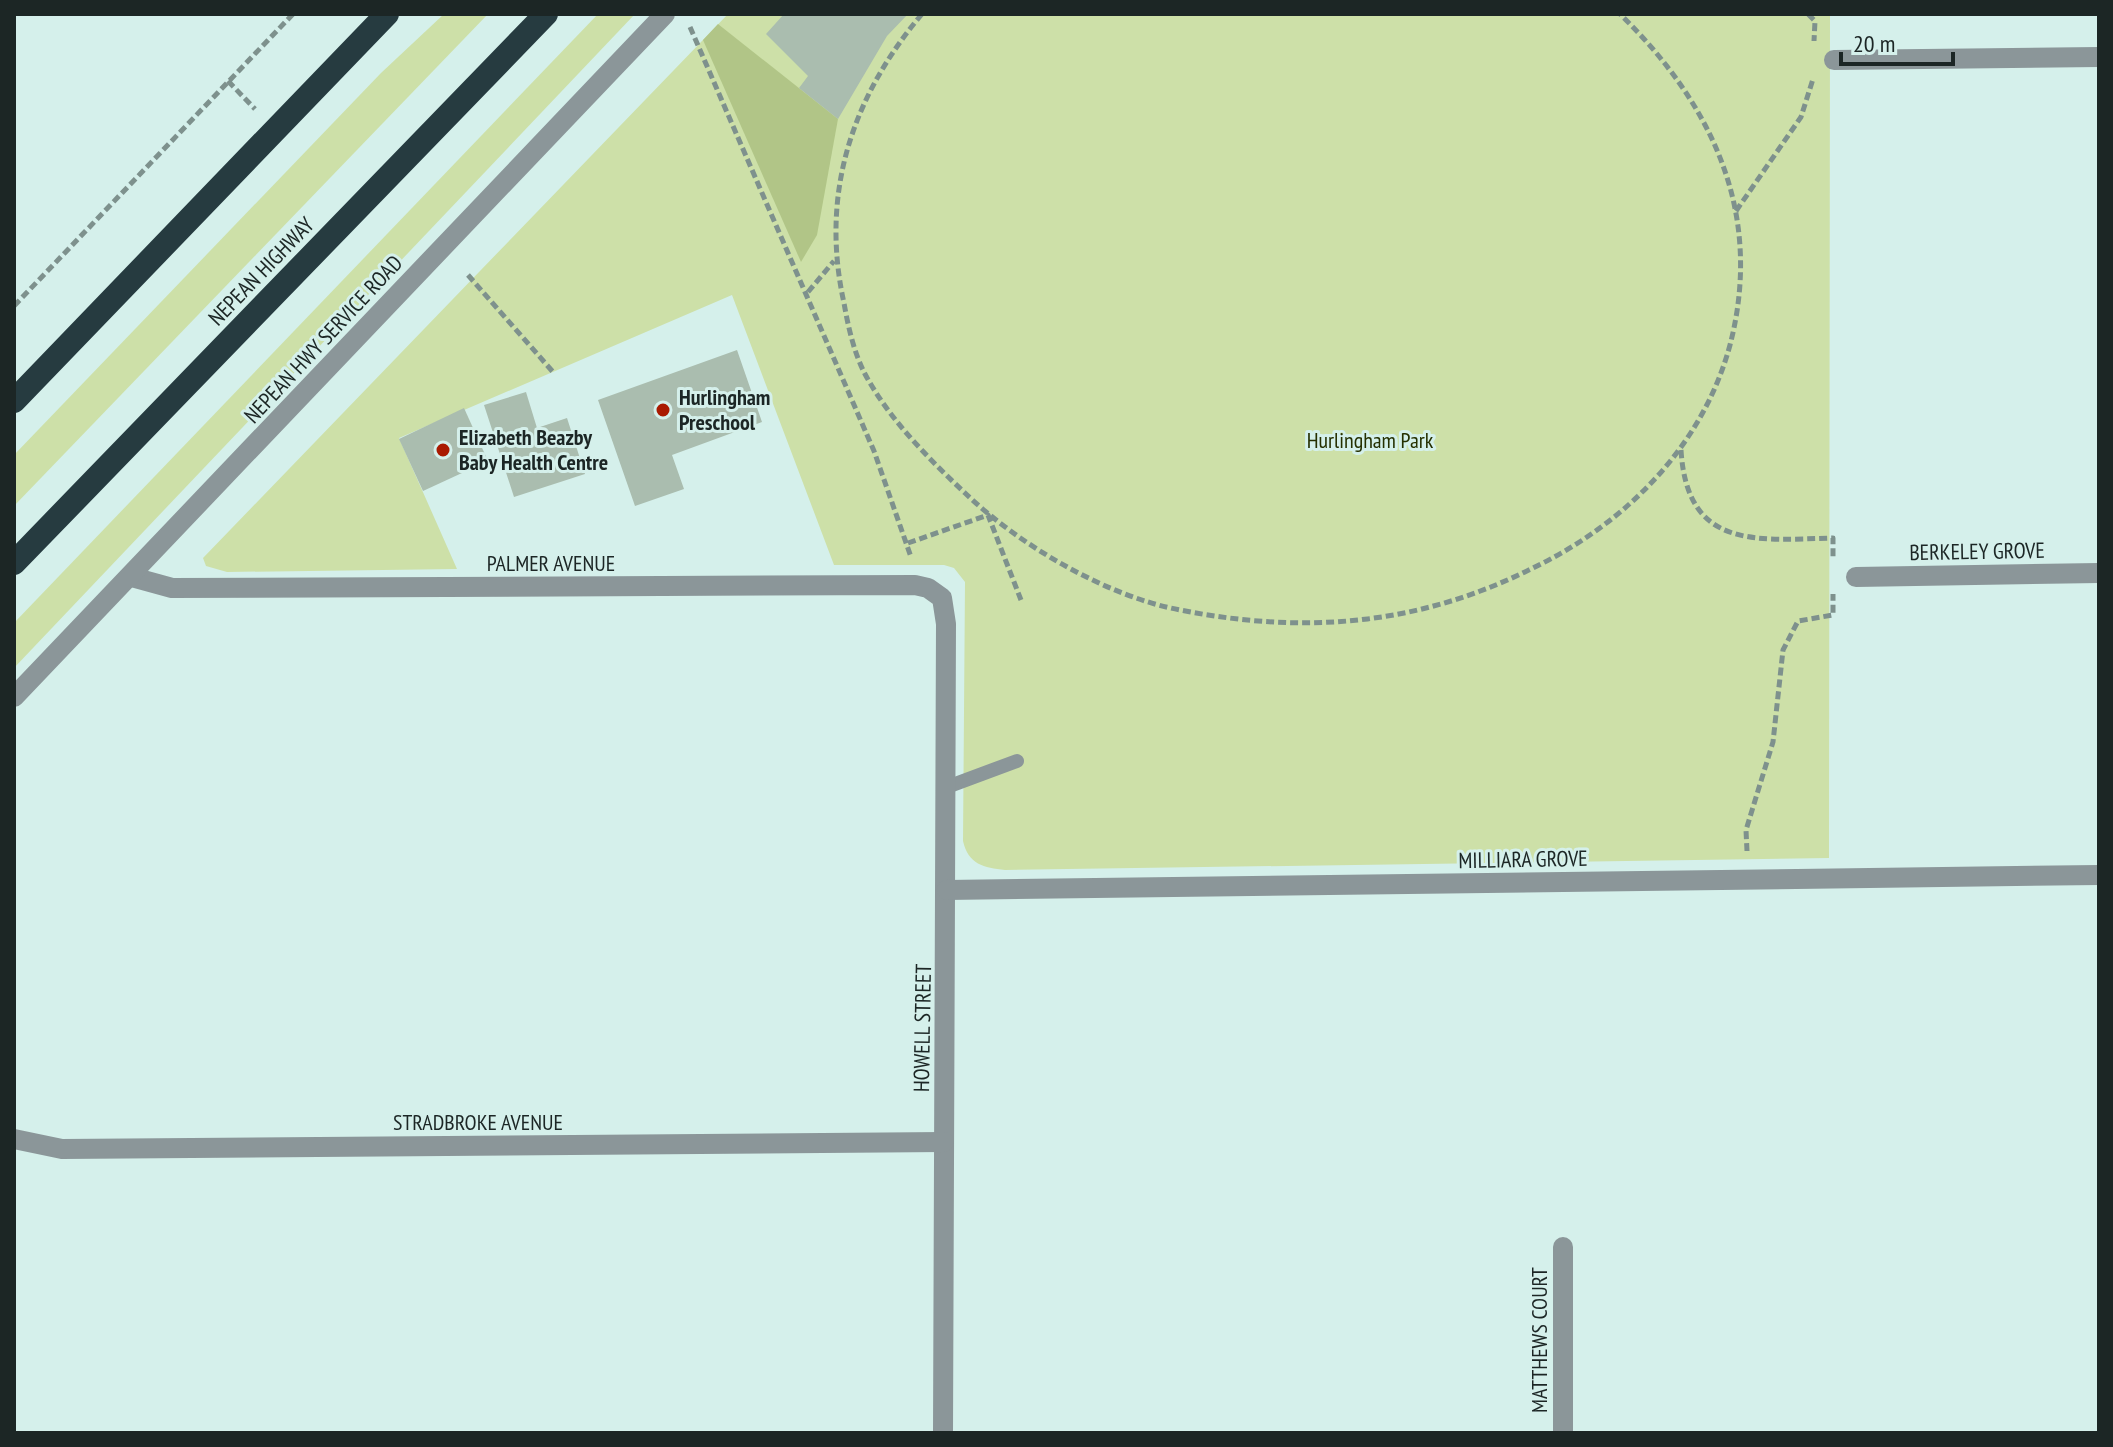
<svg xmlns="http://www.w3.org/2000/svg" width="2113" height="1447" font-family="'PT Sans Narrow',sans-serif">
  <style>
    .green { fill: #cde0a8 }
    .forest { fill: #b1c587 }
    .building { fill: #aabdaf }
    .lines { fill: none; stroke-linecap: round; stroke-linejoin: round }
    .path { stroke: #7e918d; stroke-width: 5; stroke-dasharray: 8 4; stroke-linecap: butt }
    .lane { stroke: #8b9699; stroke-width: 14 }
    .street { stroke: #8b9699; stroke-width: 20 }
    .highway { stroke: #263b40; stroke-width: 24 }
    .poi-dot { fill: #a91a01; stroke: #d5f0eb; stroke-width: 3 }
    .labels { text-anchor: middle; stroke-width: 6; stroke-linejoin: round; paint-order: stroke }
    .street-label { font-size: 22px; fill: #1c2625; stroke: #d5f0eb }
    .poi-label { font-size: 22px; font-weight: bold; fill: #1c2625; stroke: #d5f0eb; text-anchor: start }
    .park-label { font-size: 22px; fill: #253001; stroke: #d5f0eb }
  </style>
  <rect width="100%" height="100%" fill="#d5f0eb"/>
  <!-- green -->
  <g class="green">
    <polygon points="444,14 488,14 14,506 14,455 381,73"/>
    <polygon points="598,14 635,14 14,668 14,623"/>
    <path d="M728,14h1102l-1,844 -824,12c-21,-2 -37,-6 -42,-29l2,-259 -11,-14 -10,-3h-110l-102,-270 -333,143 58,131 -230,3 -21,-6 -3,-8z"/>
  </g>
  <!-- forest -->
  <polygon class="forest" points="718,24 838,119 817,235 801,262 703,40"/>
  <!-- building -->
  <g class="building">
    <polygon points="784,14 908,14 887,36 838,119 799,88 808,76 766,34"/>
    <polygon points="737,350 762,422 672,455 684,489 635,506 598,400"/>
    <polygon points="526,392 537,428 567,418 585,474 514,497 484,405"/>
    <polygon points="464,408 488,461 423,491 399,439"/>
  </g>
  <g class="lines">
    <!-- path -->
    <g class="path">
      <path d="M922,14c-71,84 -102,181 -78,289 4,23 10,50 21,71 24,45 63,84 100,119 54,52 141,103 215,117 127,25 241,15 357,-44 91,-45 166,-121 193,-221 34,-131 -17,-240 -110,-331"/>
      <polyline points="1808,14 1815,21 1814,41"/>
      <polyline points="690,27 874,451 911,557"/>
      <polyline points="228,81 255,109"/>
      <polyline points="1736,211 1801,117 1813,79"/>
      <polyline points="468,275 553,372"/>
      <polyline points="808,292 834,261"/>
      <polyline points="14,306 293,14"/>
      <path d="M1681,450c6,100 75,90 152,88v22"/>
      <polyline points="908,543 988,515 1021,600"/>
      <polyline points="1747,851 1746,830 1773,742 1783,650 1798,621 1833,615 1833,594"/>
    </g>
    <!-- lane -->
    <polyline class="lane" points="947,787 1017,761"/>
    <!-- street -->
    <g class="street">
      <polyline points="1834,60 2099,57"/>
      <polyline points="132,577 172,588 915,585 928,588 942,598 946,624 943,1433"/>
      <polyline points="1856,577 2099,573"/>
      <polyline points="14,697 665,14"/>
      <polyline points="947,890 2099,875"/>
      <polyline points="14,1139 62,1149 944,1142"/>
      <polyline points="1563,1433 1563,1247"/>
    </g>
    <!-- highway -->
    <g class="highway">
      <polyline points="14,401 387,14"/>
      <polyline points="14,563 546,14"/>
    </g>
  </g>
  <!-- markers -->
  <g class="poi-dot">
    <circle cx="663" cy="410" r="8"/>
    <circle cx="443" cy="450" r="8"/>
  </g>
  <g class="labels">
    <!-- street labels -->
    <g class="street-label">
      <text transform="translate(261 271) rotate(-46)" y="8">NEPEAN HIGHWAY</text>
      <text transform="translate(323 339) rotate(-47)" y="8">NEPEAN HWY SERVICE ROAD</text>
      <text transform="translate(1977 551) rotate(-1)" y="8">BERKELEY GROVE</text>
      <text x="551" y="571">PALMER AVENUE</text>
      <text transform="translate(1523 859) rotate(-1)" y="8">MILLIARA GROVE</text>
      <text transform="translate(922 1028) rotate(-89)" y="8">HOWELL STREET</text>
      <text x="478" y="1130">STRADBROKE AVENUE</text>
      <text transform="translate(1539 1340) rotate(-90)" y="8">MATTHEWS COURT</text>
    </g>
    <!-- poi labels -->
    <g class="poi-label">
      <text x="679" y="405">Hurlingham<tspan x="679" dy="25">Preschool</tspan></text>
      <text x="459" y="445">Elizabeth Beazby<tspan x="459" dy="25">Baby Health Centre</tspan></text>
    </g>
    <!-- park labels -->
    <g class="park-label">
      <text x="1370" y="448">Hurlingham Park</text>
    </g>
  </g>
  <!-- border -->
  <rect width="2113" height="1447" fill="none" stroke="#1c2625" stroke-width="32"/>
  <!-- scale -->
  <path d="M1841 52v12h112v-12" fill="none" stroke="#1c2625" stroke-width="4"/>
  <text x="1853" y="52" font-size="24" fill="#1c2625" stroke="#d5f0eb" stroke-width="6" paint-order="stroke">20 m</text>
</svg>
